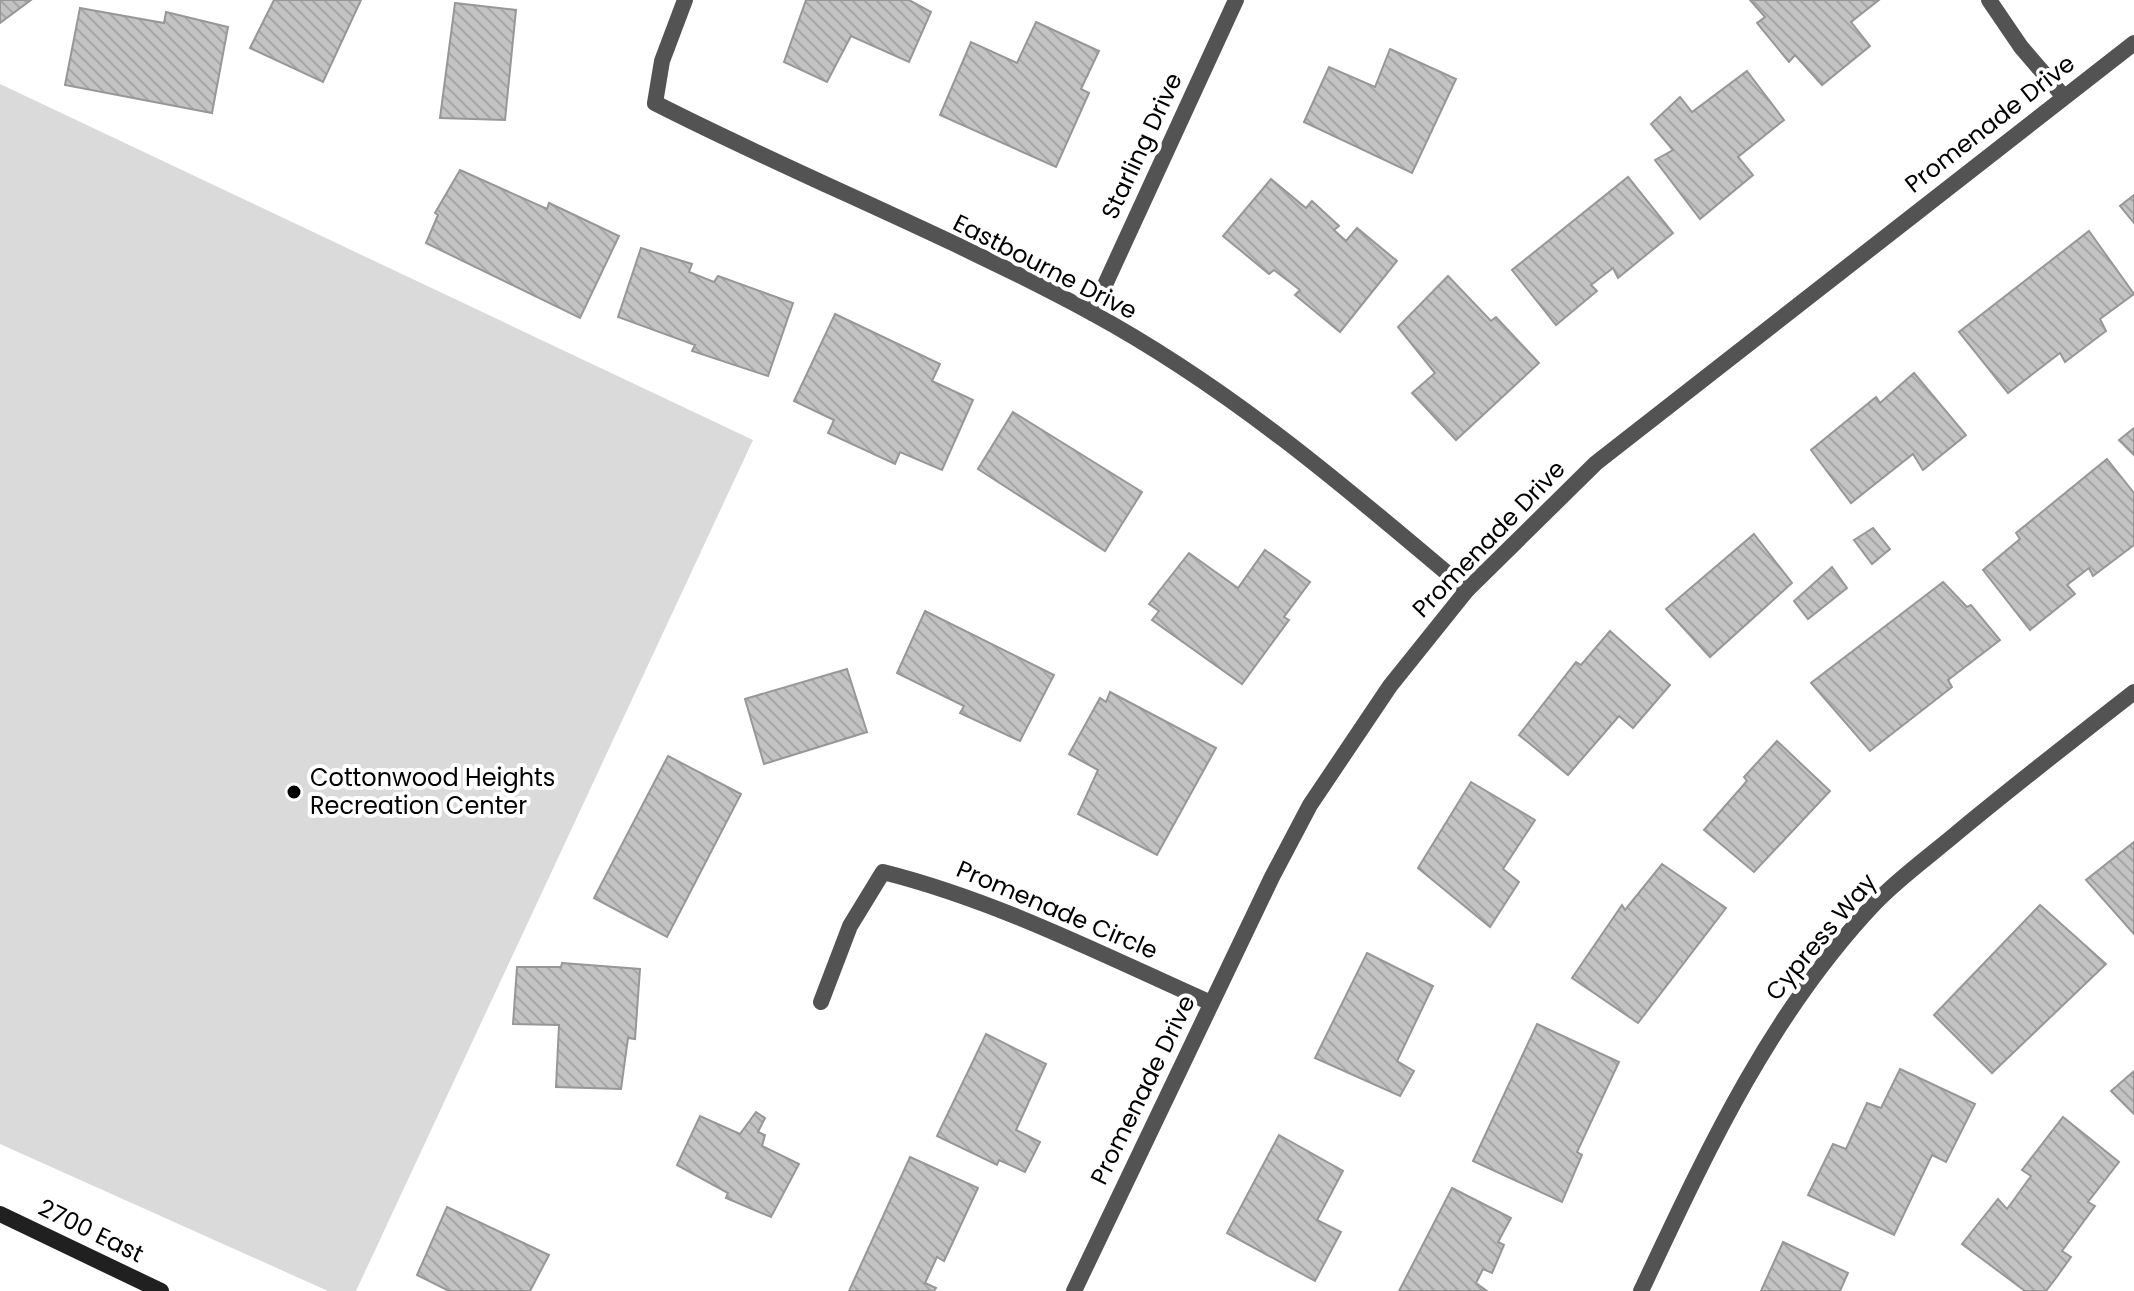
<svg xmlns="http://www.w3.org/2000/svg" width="2134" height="1291" font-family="Poppins,sans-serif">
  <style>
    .garden { fill: #dadada }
    .building { fill: url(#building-back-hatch); stroke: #979797; stroke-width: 2 }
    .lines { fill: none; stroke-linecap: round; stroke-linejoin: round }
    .street { stroke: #535353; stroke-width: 16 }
    .secondary { stroke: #202020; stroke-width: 16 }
    .poi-dot { fill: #000; stroke: #fff; stroke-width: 3 }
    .labels { text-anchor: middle; stroke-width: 8; stroke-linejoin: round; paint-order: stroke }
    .street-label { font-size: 24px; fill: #000; stroke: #fff }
    .poi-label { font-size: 24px; fill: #000; stroke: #fff; text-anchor: start }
  </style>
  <defs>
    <pattern id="building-back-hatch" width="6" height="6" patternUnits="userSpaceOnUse" patternTransform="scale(2)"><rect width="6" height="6" fill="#c3c3c3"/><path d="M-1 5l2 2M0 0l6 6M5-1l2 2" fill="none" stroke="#a6a6a6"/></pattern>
  </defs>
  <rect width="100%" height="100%" fill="#fff"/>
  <!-- garden -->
  <polygon class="garden" points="0,84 753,440 356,1291 328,1291 0,1144"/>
  <!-- building -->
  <g class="building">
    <polygon points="0,0 31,0 0,23"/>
    <polygon points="274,0 361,0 323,82 250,48"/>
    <polygon points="806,0 909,0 931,12 909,62 851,36 827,82 784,62"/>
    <polygon points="1750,0 1879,0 1851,22 1870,46 1822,85 1795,55 1789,62 1757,23 1765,17"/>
    <polygon points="455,3 516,10 505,120 440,118"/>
    <polygon points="80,8 164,23 166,12 228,27 212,113 65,85"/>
    <polygon points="1036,22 1099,51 1081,89 1089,93 1056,167 940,115 971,42 1017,63"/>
    <polygon points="1390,49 1456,79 1412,173 1304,122 1329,67 1375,87"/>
    <polygon points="1747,71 1784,120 1738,157 1753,175 1700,219 1655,160 1673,150 1651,124 1680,97 1692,112"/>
    <polygon points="460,170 547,209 549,203 619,236 580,318 426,243 438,215 435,213"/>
    <polygon points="1628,177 1673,233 1618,278 1613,268 1591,285 1597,291 1556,325 1512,270"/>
    <polygon points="1271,179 1306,208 1312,201 1339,226 1334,230 1346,241 1357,228 1397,261 1340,332 1295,295 1300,290 1274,270 1269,274 1223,236"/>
    <polygon points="2134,195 2134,223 2120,206"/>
    <polygon points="2089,231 2134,294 2100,319 2106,331 2065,362 2060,353 2008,393 1959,332"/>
    <polygon points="641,248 692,264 689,272 714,282 718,276 793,303 768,376 692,351 695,345 618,317"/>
    <polygon points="1448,276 1491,321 1496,317 1539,363 1456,440 1412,393 1435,373 1398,327"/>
    <polygon points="835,314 940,364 932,381 973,400 942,470 900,452 895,464 828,433 834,420 794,401"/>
    <polygon points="1914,373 1966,435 1923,470 1913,454 1851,503 1811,450 1876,397 1880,403"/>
    <polygon points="1013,412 1142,492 1105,551 978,469"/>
    <polygon points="2134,428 2134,455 2119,440"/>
    <polygon points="2107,459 2134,493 2134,545 2093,576 2089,568 2067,585 2075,594 2030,630 1983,570 2020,539 2016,533"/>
    <polygon points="1873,528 1890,549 1872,564 1854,540"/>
    <polygon points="1754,534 1792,583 1710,657 1666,609"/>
    <polygon points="1265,550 1310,582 1284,617 1289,620 1242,684 1152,620 1159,611 1149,604 1189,553 1238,588"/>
    <polygon points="1832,567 1847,588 1808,619 1794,601"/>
    <polygon points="1943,582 1967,607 1971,605 2000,640 1948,680 1952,687 1870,751 1811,683"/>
    <polygon points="925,611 1054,675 1020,741 960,713 964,706 897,673"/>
    <polygon points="1610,631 1670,685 1633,728 1619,716 1568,775 1519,735 1576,662 1581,665"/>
    <polygon points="847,669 867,732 764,764 745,699"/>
    <polygon points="1110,692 1216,748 1157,855 1078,814 1098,770 1069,754 1100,698 1106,702"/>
    <polygon points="1777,741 1830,791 1754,872 1704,830 1747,781 1744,777"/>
    <polygon points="668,756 741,794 667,937 594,898"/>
    <polygon points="1471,782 1535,820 1503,869 1519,882 1490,927 1418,868"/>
    <polygon points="2134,842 2134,934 2086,880"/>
    <polygon points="1662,864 1726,908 1638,1023 1572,978 1622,905 1625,910"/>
    <polygon points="2040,905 2106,964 1992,1073 1934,1015"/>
    <polygon points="1367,953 1433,986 1397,1061 1414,1071 1400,1096 1315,1058"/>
    <polygon points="562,963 640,969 635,1039 628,1038 621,1089 556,1087 559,1025 513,1024 517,967 561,967"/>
    <polygon points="1537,1024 1619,1062 1577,1152 1582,1155 1562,1202 1473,1161"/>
    <polygon points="986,1034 1046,1064 1016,1130 1040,1142 1025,1172 999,1160 997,1165 937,1136"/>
    <polygon points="1900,1069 1975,1104 1946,1162 1932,1155 1894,1235 1808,1195 1833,1144 1846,1149 1867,1103 1881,1108"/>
    <polygon points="2134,1071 2134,1114 2111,1091"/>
    <polygon points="756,1112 765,1118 758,1132 765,1135 762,1146 799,1164 771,1217 726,1198 728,1193 677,1165 700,1116 740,1134"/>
    <polygon points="2063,1117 2119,1162 2088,1202 2095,1206 2062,1251 2071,1257 2056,1278 2046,1291 2025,1291 1962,1244 1998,1199 2007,1209 2031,1176 2022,1170"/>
    <polygon points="1279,1135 1343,1171 1317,1220 1341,1232 1315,1281 1227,1233"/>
    <polygon points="910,1157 978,1188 944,1261 937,1257 925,1283 936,1288 934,1291 849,1291"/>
    <polygon points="1452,1188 1511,1218 1498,1242 1504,1245 1492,1273 1483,1269 1476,1283 1487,1291 1399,1291"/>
    <polygon points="447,1207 549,1255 530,1291 449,1291 417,1275"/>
    <polygon points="1783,1242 1848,1273 1840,1291 1761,1291"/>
  </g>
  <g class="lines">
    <!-- street -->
    <g class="street">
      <path d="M685,0l-23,61 -7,42c143,73 295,133 437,210 138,75 256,176 375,277"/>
      <polyline points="1989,0 2021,47 2064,97"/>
      <polyline points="1092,313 1236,0"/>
      <path d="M821,1002l29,-76 33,-54c115,29 220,83 328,131"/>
      <polyline points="1074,1291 1272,877 1310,805 1390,686 1467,590 1596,463 2134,43"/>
      <path d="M1641,1291c65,-138 128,-276 234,-388 25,-26 56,-48 83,-71 58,-48 117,-94 176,-140"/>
    </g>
    <!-- secondary -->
    <polyline class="secondary" points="0,1214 161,1291"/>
  </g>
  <!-- markers -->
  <circle class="poi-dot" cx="294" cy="792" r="8"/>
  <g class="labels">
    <!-- street labels -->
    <g class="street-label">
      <text transform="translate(1990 124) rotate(-38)" y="8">Promenade Drive</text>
      <text transform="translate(1142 146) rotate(-65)" y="8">Starling Drive</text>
      <text transform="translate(1045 267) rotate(27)" y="8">Eastbourne Drive</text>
      <text transform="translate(1489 539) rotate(-46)" y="8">Promenade Drive</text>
      <text transform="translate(1057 910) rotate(23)" y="8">Promenade Circle</text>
      <text transform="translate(1821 937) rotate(-50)" y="8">Cypress Way</text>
      <text transform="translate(1143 1090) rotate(-64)" y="8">Promenade Drive</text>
      <text transform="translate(91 1231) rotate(26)" y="8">2700 East</text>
    </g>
    <!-- poi labels -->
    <g class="poi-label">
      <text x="310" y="786">Cottonwood Heights<tspan x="310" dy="28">Recreation Center</tspan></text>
    </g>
  </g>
</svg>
